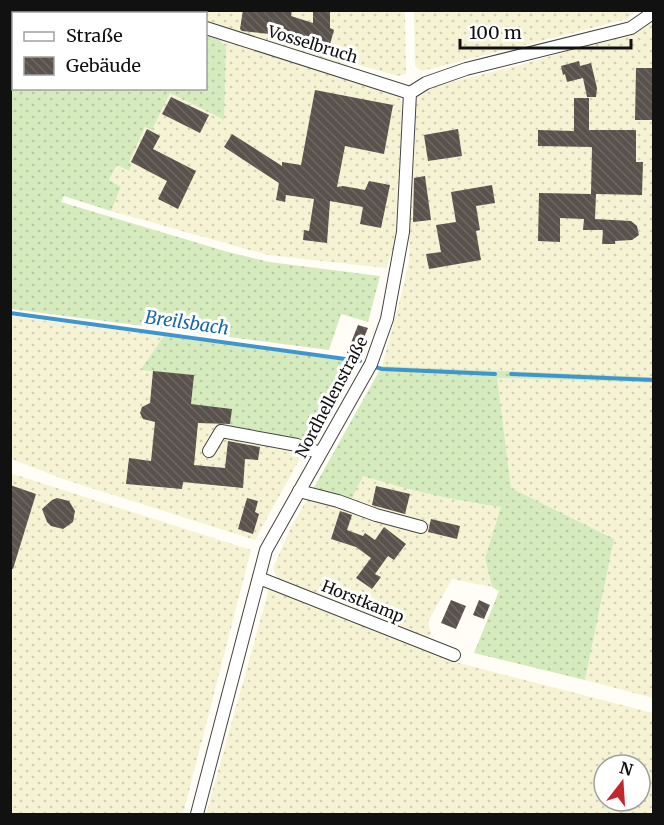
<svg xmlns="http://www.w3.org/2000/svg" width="664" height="825" font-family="Merriweather,serif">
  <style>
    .farmland { fill: url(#farmland-dots); fill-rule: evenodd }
    .grass { fill: url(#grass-dots) }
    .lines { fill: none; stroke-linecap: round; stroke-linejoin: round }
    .stream { stroke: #3f96cf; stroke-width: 4 }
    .building { fill: url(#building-back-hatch) }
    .minor-casing { stroke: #444; stroke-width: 14 }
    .minor { stroke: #fff; stroke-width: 12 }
    .labels { text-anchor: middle; stroke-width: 6; stroke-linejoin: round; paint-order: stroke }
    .street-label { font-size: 16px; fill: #111; stroke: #fff }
    .water-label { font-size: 18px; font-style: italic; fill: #1768a6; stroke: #fff }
  </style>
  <defs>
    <pattern id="farmland-dots" width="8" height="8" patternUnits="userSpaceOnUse" patternTransform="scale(1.5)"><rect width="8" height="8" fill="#f6f3d4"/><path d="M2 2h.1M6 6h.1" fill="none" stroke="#d2cfb5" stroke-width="1.8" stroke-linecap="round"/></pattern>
    <pattern id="grass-dots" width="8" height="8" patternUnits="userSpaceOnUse" patternTransform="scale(1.5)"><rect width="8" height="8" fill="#d5ebbd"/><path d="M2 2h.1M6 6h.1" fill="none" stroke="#b6c8a1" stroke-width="1.8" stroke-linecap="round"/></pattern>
    <pattern id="building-back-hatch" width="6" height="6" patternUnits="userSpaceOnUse" patternTransform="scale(1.5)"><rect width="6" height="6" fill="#5a524d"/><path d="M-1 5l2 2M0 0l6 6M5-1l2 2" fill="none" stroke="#6d6662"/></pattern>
  </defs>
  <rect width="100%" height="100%" fill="#fffdf5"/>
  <!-- farmland -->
  <g class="farmland">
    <polygon points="172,11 405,11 406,74 397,76 346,61 350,69 226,31 206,22 206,14 181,13"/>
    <polygon points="414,11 414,10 636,11 627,19 422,71 415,66"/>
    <polygon points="653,20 653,377 382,366 399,304 409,261 410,194 416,102 418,96 435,86 520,65 643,29"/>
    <polygon points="220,40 387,90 395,93 400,99 403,106 399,234 386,268 268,255 111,211 121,187 109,181 117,165 128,171 128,162 145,127 152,130 170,93 223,120 226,48"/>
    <polygon points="10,316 164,336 140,369 194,375 232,409 230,429 308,444 255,540 66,480 11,459"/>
    <polygon points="496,378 653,383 653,698 585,680 614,539 511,488"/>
    <polygon points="10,473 251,550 183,814 11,814"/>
    <polygon points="363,475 409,489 466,502 502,507 485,558 492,587 452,579 428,622 431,633 429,639 277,578 273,568 291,527 308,498"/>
    <path d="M269,589l182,72 202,52v101h-447zM604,765h36v36h-36z"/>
  </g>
  <!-- grass -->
  <g class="grass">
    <polygon points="127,11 137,13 14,14 14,88 206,88 206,35 220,40 226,48 224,120 170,93 152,130 145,127 129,162 132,164 129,171 117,165 109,180 121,187 111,211 64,196 61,202 228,252 269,262 380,276 368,322 341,314 329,350 11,309 11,11"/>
    <polygon points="164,336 354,362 308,444 230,429 231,409 191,404 193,375 140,370"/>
    <path d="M382,366l271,11v6l-156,-5 14,110 103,51 -29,141 -111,-27 25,-62 -7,-4 -7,-29 16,-51c-47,-6 -92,-17 -138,-31l-12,24 -39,-9z"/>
  </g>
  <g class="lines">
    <!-- stream -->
    <g class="stream">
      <polyline points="10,313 360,361"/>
      <polyline points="375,367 382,369 495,374"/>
      <polyline points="511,374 654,380"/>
    </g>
  </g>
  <!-- building -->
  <g class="building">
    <polygon points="243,10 292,10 291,16 313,23 313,10 330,10 330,28 334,30 329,48 295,37 296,33 270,30 269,34 242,31 240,29"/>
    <polygon points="579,61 580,66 591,63 597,88 596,97 587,97 583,78 567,82 565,74 563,75 561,66"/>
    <polygon points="636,68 654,68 654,120 635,120"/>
    <polygon points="315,90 393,105 384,154 345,146 337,187 343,186 365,190 369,181 390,185 381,228 360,224 363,207 330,201 327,243 303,240 304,230 309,231 314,199 286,195 285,202 276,200 279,183 224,147 232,134 282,166 282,162 301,165"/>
    <polygon points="171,97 209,115 200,133 162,114"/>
    <polygon points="574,98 589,98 589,130 636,130 636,162 643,162 642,195 596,194 595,219 631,221 637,226 639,235 632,240 615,241 615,244 602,244 603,230 583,230 584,219 560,218 560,242 538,241 539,193 591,194 592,147 538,146 538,130 574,131"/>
    <polygon points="147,129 160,136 153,149 196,171 178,209 158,199 167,181 131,162"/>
    <polygon points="458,129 462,156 428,161 424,135"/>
    <polygon points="425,176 431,220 413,222 414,178"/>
    <polygon points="492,185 495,203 476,206 480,230 476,231 481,260 429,269 426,254 441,252 436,225 456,222 451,192"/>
    <polygon points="358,325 368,328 356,357 347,353"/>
    <polygon points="153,371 194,375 191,404 232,409 230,424 198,423 194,465 225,468 228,441 260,447 258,460 245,459 243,488 183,482 182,489 126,484 129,458 151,461 155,422 143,419 140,413 142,407 150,403"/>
    <polygon points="10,485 36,494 13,569 10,568"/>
    <polygon points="376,486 410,494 405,514 372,505"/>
    <polygon points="57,498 69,501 75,511 73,522 63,529 51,526 47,522 42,509 52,500"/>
    <polygon points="247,498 258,501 255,512 259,514 253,534 238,529"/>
    <polygon points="340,511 352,515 347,530 363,536 365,533 375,540 384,527 406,544 394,560 388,556 375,574 381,577 372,589 356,578 371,558 356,547 331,539"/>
    <polygon points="431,519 460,526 457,539 428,532"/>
    <polygon points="451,600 466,606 456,629 441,623"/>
    <polygon points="479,600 490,605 484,619 473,615"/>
  </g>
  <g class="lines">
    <defs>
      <g id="minor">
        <polyline points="151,10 160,14"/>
        <polyline points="206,28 410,93"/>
        <polyline points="410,93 426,83 466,69 631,28 654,12"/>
        <polyline points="209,451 221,431 297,445 320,453"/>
        <polyline points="299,491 338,501 376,515 421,527"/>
        <polyline points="259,578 454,655"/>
        <polyline points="197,814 266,550 371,364 387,319 403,232 410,93"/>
      </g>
    </defs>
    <!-- minor casing -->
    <use href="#minor" class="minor-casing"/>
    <!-- minor -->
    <use href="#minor" class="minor"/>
  </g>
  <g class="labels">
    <!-- street labels -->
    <g class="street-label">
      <text transform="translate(313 44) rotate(17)" y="6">Vosselbruch</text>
      <text transform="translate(331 397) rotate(-62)" y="6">Nordhellenstraße</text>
      <text transform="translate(363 601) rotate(22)" y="6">Horstkamp</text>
    </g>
    <!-- water labels -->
    <g class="water-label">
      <text transform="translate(187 323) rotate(8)" y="6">Breilsbach</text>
    </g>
  </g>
  <!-- border -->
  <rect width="664" height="825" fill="none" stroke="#111111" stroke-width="24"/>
  <!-- legend -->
  <rect x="12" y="12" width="195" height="78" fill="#ffffff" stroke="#a0a0a0" stroke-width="1.5"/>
  <rect x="24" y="32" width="30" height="9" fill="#ffffff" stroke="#a0a0a0" stroke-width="1.5"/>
  <text x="66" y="42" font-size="18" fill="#111111">Straße</text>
  <rect x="24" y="57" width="30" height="18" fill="url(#building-back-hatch)" stroke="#a0a0a0" stroke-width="1.5"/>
  <text x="66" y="72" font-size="18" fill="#111111">Gebäude</text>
  <!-- north arrow -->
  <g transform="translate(622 783) rotate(17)"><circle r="28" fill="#ffffff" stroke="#a0a0a0" stroke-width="1.5"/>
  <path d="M0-4.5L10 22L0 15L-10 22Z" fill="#c4262e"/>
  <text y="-9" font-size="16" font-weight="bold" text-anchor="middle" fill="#111111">N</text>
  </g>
  <!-- scale -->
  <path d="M460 39v9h171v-9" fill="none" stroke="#111111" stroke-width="3"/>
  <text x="469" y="39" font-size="18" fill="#111111" stroke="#ffffff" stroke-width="4.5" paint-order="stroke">100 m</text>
</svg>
